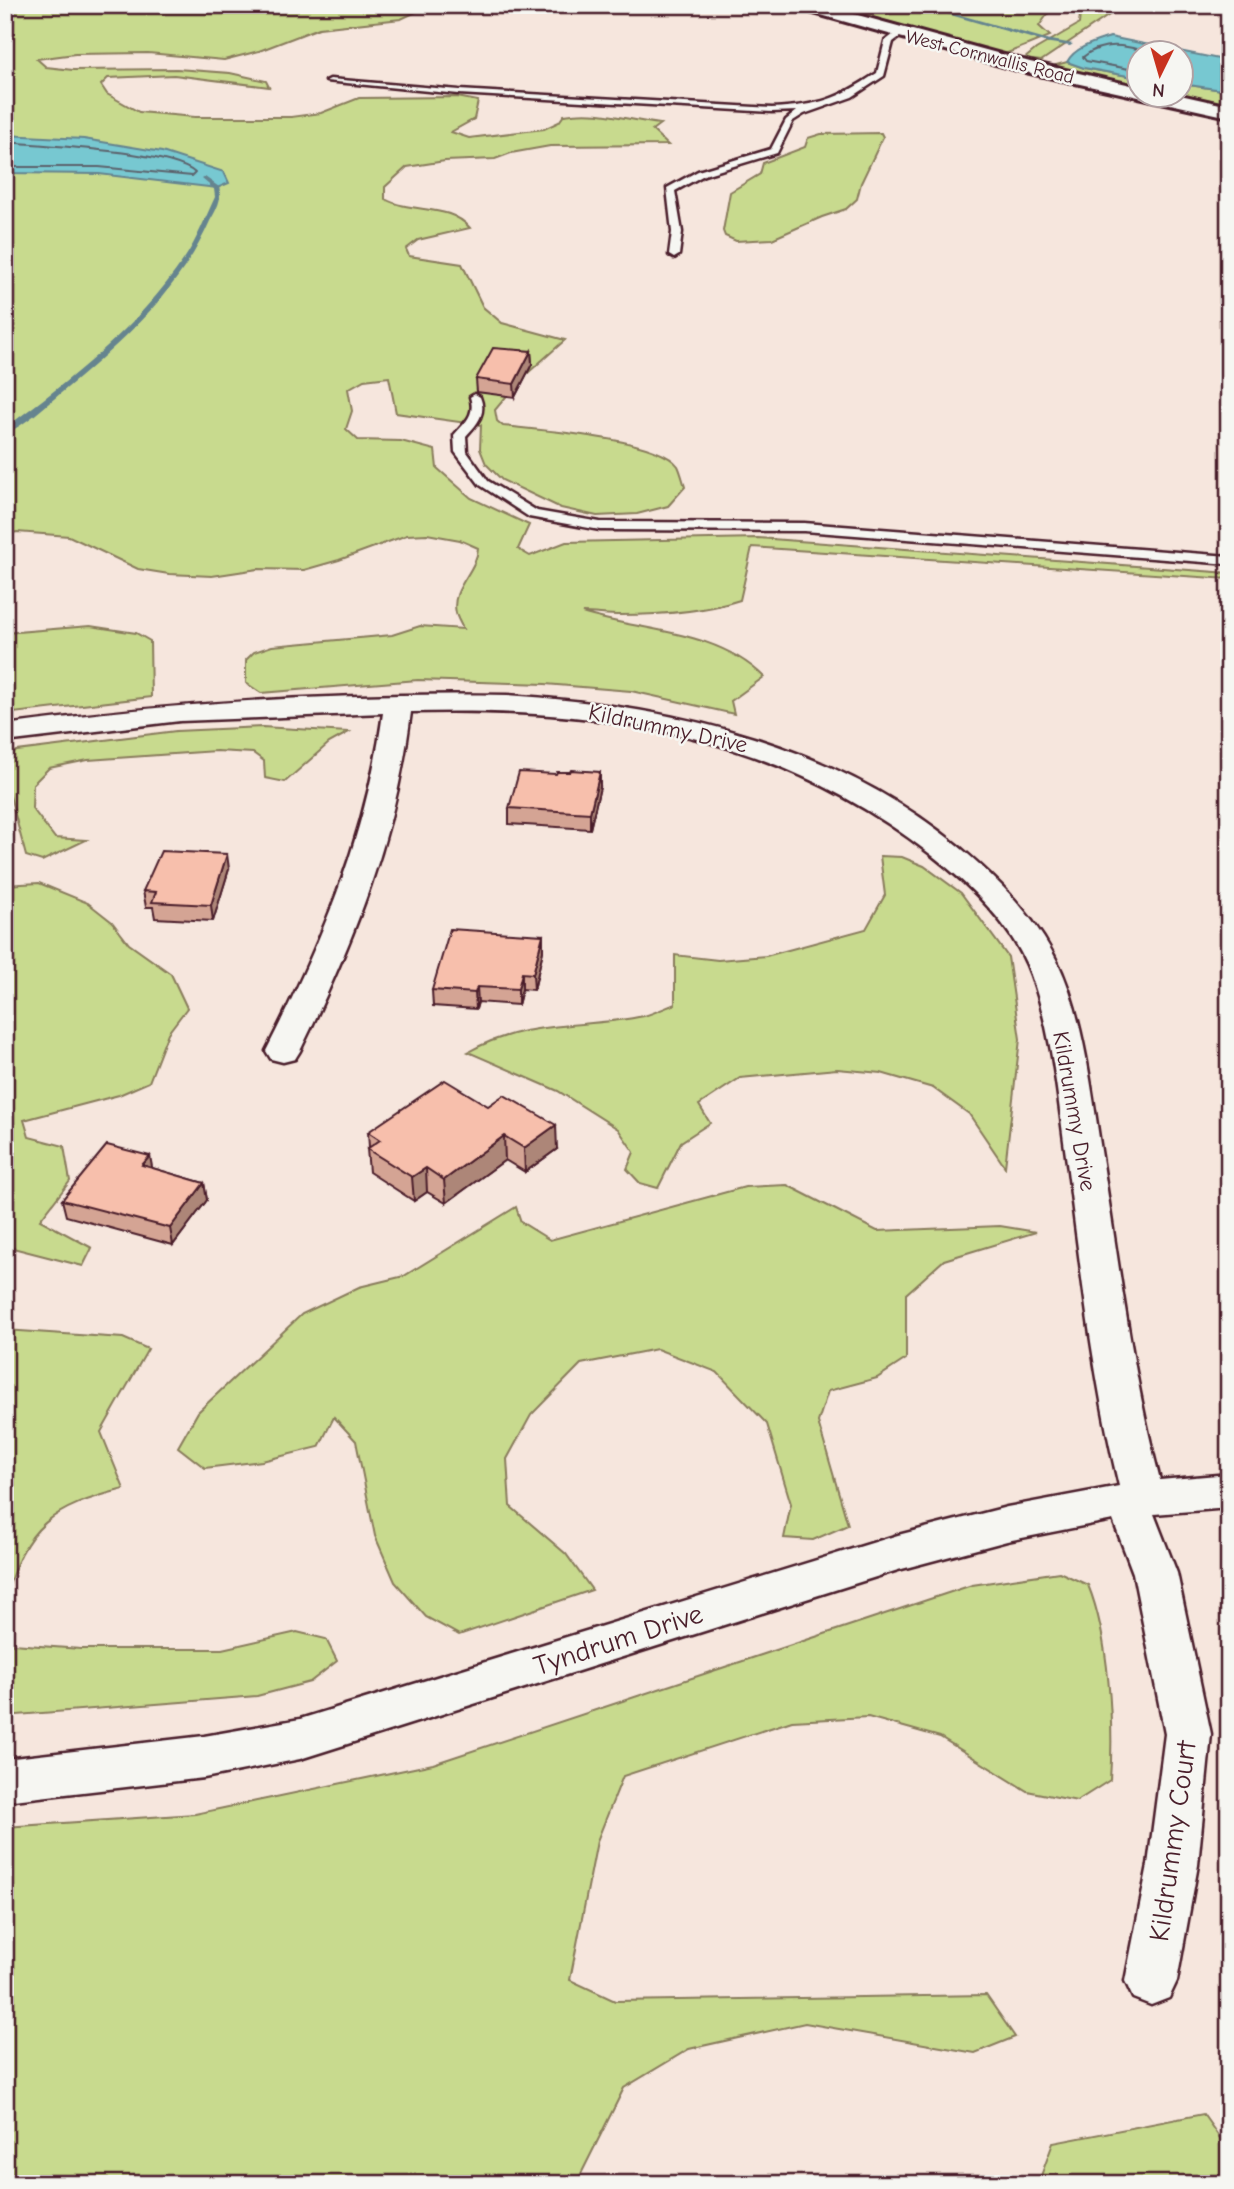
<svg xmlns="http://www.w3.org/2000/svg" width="1234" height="2189" font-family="'Comic Neue',sans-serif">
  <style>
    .green { fill: #c8da8e; stroke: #897c5c; stroke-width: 2 }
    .water { fill: #77c8d1; stroke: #65848f; stroke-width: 2 }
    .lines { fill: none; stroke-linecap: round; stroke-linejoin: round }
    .shore { stroke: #5c636d; stroke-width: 2 }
    .stream { fill: #65848f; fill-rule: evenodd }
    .lane-casing { stroke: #4a1f2b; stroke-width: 5 }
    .street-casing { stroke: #4a1f2b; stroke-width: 5 }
    .secondary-casing { stroke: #4a1f2b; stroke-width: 6 }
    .lane { fill: #f6f6f2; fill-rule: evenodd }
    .street { fill: #f6f6f2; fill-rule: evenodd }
    .secondary { fill: #f6f6f2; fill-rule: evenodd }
    .wall { fill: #d4a494; stroke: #4a1f2b; stroke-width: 2 }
    .shaded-wall { fill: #ad8678; stroke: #4a1f2b; stroke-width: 2 }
    .building { fill: #f7bfac; stroke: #4a1f2b; stroke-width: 2 }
    .labels { text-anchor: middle; stroke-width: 5; stroke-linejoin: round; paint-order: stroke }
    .far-street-label { font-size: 19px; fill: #4a1f2b; stroke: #f6f6f2 }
    .street-label { font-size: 23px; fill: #4a1f2b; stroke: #f6f6f2 }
    .near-street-label { font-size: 28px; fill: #4a1f2b; stroke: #f6f6f2 }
  </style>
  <rect width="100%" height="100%" fill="#f6e6dd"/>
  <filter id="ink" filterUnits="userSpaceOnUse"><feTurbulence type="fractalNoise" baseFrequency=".0143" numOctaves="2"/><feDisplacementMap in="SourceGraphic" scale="14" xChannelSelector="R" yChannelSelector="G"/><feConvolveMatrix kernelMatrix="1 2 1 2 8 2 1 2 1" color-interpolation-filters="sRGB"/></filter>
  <g filter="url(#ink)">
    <!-- green -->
    <g class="green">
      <path d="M5,5h426l-30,14 -82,9 -60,23 -35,9 -76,-7 -73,1 -38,5 9,8 27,3 104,-1 53,4 36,8 3,6 -95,-12 -66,3 -7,7 6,9 32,18 56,5h96l30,-4 38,-15 98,-1 21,4 -4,18 -23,13 18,6 75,-9 15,-7 5,-7c35,-6 61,5 96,9l-8,6 16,15 -118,1 -39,7 -16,6 -50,2 -38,6 -22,20v12c27,15 64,4 85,29l-52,12 -12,9 3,7 53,8 21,43 19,16 63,17 -45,40 -25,30 2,11 6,5c36,4 155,12 175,40 3,6 5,15 7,21l-17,19 -31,8 -40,2 -36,-8 -59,-28 -16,-16 -6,-15 1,-24 -85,-12 -7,-36 -25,3 -16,9 4,22 -6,18 12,11 43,1 34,9 2,18 34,30 58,27 -11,24 12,7 36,-14 192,-4 471,35v6l-477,-32 -12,53c-37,12 -82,15 -120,15 -13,0 -26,-2 -38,-2 60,19 134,16 182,64l-33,24 3,13 -103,-23 -86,-7 -127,-4 -157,13 -15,-10v-23l8,-8 18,-6 120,-11 28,-9 43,3c-2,-5 -6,-11 -7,-16 -6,-25 21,-41 22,-65l-18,-8 -33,-6 -20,1 -68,25 -35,10 -46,-1 -46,7 -43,-2 -31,-5 -69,-33 -52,-4 -12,3z"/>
      <polygon points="830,5 1054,5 1039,26 1050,36 1005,54 998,53"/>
      <polygon points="1081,5 1124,5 1041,61 1024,59 1036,49 1079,24"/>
      <polygon points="1067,62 1084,68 1139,78 1139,86 1061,70 1056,65"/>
      <polygon points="1182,84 1229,91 1229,104 1182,94"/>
      <polygon points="881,133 883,137 861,183 857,199 846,209 822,217 772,239 736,241 725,236 723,231 730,192 760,174 763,163 805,147 808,138 821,134"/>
      <polygon points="90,626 136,633 150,641 151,697 5,714 5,633"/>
      <polygon points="262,727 349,732 329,743 285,782 265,778 264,761 253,753 216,751 88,760 49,768 33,784 32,808 55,838 86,840 42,861 26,856 5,777 7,757 17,751 176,731"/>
      <path d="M880,856l22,1 22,9 37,27 47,64 12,82 -15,128 -36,-53 -36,-26 -52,-15 -44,-4 -97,9 -41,27 11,18 -29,19 -23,46 -18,-5 -13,-14 7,-17 -16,-23 -60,-38 -90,-39c59,-33 113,-23 176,-36 10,-3 21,-8 31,-12v-49l43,5 48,-4 100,-27 19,-34z"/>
      <polygon points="39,883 88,903 112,922 129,944 171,974 187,1008 168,1033 149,1082 119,1095 24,1120 29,1137 64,1146 70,1181 40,1220 92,1248 83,1266 5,1246 5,885"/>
      <polygon points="787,1185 877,1231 1000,1226 1036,1232 944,1260 906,1294 906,1359 877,1378 828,1391 818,1422 848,1525 813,1540 784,1538 791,1504 767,1424 717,1372 657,1349 581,1364 531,1415 507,1459 510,1506 566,1554 592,1590 459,1635 426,1617 395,1582 375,1536 356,1441 334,1417 319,1447 262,1461 205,1468 178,1447 198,1412 302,1314 359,1287 404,1276 516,1207 521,1222 550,1240 745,1187"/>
      <path d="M5,1330l118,8 25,11 -47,83 23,57c-71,18 -100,36 -119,111z"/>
      <path d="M1059,1572l29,13c21,51 26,140 22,195l-33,21 -50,-10 -87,-54 -72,-20 -76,4 -169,55 -26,65 -27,139 45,21 371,-6 29,42 -40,16 -170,-30 -116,26 -65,39 -48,96h-571v-357l190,-13 238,-50 539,-179z"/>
      <polygon points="5,1626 13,1644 81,1649 222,1649 297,1632 326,1639 337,1661 310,1682 257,1696 5,1716"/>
      <polygon points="1203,2114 1229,2151 1229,2184 1038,2184 1053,2143"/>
    </g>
    <!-- water -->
    <g class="water">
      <path d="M1110,37l119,24v30l-47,-7v-32h-42l-1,26 -55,-10 -17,-6c8,-15 28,-20 43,-25z"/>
      <polygon points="5,135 84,139 162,152 224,172 229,183 217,188 99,174 5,173"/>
    </g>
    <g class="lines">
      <!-- shore -->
      <g class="shore">
        <path d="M1140,71l-54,-10 -3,-4c21,-17 43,-11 67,-5"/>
        <path d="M5,142c36,3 167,9 190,31l-3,3 -93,-9h-94"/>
      </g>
      <!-- stream -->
      <g class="stream">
        <polygon points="916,5 925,5 1046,39 1073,44 1070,46 1044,42"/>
        <path d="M205,177l14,10c4,12 -3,23 -9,34 -31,71 -91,124 -149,172 -17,14 -36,32 -56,41v-6c65,-48 133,-101 179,-169 13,-19 21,-41 31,-62l-1,-8 -12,-10z"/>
      </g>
      <defs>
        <g id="lane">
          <path d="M898,31l7,2 -12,9 -9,34 -32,21 -48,17 -11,7 -16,32 -73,22 -29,16 7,41 -3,23 -5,3 -5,-3 3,-23 -5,-44 31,-17 73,-22 15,-29 11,-9 -25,1 -313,-18 -133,-13 4,-2 129,11 313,18c49,-3 64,-8 105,-35l8,-32z"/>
          <path d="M475,394l5,3c7,17 -3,27 -14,39l1,16 21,29 49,30 63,11 204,1 425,33v8l-425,-33 -204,-1 -71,-13 -49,-32 -25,-33 -1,-17c11,-13 22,-20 16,-38z"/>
        </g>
        <path id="street" d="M507,695c170,11 342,51 471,168 40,36 74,76 91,127 18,54 24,111 33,167 17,108 30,217 58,323l69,-6v34l-75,6 23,59 34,161 -13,131 -21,116 -8,17 -18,7 -18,-7 -8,-17 23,-116 17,-131 -32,-161 -20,-53 -106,21 -109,29 -598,189 -96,19 -199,23v-42l199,-23 96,-17 598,-184 109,-28 112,-21c-26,-107 -38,-215 -52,-323 -9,-63 -14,-128 -36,-188 -18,-50 -61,-90 -102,-122 -155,-120 -326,-146 -518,-141 -15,124 -57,228 -111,339l-5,8 -12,3 -12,-3 -5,-8c56,-110 100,-214 117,-338l-203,8 -175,21v-17c167,-22 334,-33 502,-30z"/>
        <polygon id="secondary" points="794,5 821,5 1030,62 1140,87 1140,94 1176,94 1229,106 1229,117 1021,71 796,8"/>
      </defs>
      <!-- lane casing -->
      <use href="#lane" class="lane-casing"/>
      <!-- street casing -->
      <use href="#street" class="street-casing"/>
      <!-- secondary casing -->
      <use href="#secondary" class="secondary-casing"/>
      <!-- lane -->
      <use href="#lane" class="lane"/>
      <!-- street -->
      <use href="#street" class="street"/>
      <!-- secondary -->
      <use href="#secondary" class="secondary"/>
    </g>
    <!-- wall -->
    <g class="wall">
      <polygon points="531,351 532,364 515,397 477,392 476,379"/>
      <polygon points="600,787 590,829 509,824 509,808"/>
      <polygon points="229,869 213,921 155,918 153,907 146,907 143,891"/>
      <polygon points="543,935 543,951 534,990 522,989 518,1005 478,1002 476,1009 433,1006 432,990"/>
      <polygon points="488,1106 557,1149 525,1172 505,1160 446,1203 427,1192 414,1201 369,1172 367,1149 369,1147 368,1132"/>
      <polygon points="152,1168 204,1183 207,1200 173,1245 66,1216 62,1200"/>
    </g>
    <!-- shaded-wall -->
    <g class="shaded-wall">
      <polygon points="531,351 532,364 515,397 514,384"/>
      <polygon points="600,772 600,787 590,829 590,813"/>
      <polygon points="227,854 229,869 213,921 211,905"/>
      <polygon points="543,935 543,951 534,990 533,974"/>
      <polygon points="522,973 522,989 518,1005 518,989"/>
      <polygon points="477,987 478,1002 476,1009 475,993"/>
      <polygon points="556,1125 557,1149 525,1172 524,1148"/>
      <polygon points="504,1136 505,1160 446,1203 444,1180"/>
      <polygon points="150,1156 153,1172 142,1165"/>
      <polygon points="426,1168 427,1192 414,1201 412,1177"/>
      <polygon points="204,1183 207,1200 173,1245 170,1228"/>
    </g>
    <!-- building -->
    <g class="building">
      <polygon points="493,348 531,351 514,384 476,379"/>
      <polygon points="571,770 600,772 590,813 509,808 519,772 556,774 557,772 570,772"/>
      <polygon points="161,851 227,854 211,905 152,902 156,892 143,891"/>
      <polygon points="450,929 543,935 533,974 522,973 518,989 477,987 475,993 432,990"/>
      <polygon points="445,1080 488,1106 504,1095 556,1125 524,1148 504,1136 444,1180 426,1168 412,1177 367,1149 380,1140 368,1132"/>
      <polygon points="107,1145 150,1156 142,1165 204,1183 170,1228 62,1200"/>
    </g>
  </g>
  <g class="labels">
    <!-- far-street labels -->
    <g class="far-street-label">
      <text transform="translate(990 56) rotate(14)" y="7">West Cornwallis Road</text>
    </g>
    <!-- street labels -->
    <g class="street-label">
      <text transform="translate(668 728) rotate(12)" y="8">Kildrummy Drive</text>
      <text transform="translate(1075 1111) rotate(80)" y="8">Kildrummy Drive</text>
    </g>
    <!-- near-street labels -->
    <g class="near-street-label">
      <text transform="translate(618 1639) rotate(-18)" y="10">Tyndrum Drive</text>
      <text transform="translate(1172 1841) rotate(-82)" y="10">Kildrummy Court</text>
    </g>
  </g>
  <!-- margin -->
  <rect width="1234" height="2189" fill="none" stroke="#f6f6f2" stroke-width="28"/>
  <rect x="14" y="14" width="1206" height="2161" fill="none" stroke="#4a1f2b" stroke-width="2.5" filter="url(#ink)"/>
  <!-- north arrow -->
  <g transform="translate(1160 74) rotate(185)"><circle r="33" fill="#f6f6f2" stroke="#b1a0a2" stroke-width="2"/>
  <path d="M0-5L12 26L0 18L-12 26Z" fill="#c8321e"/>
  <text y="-10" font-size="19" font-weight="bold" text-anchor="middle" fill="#4a1f2b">N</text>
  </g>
</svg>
